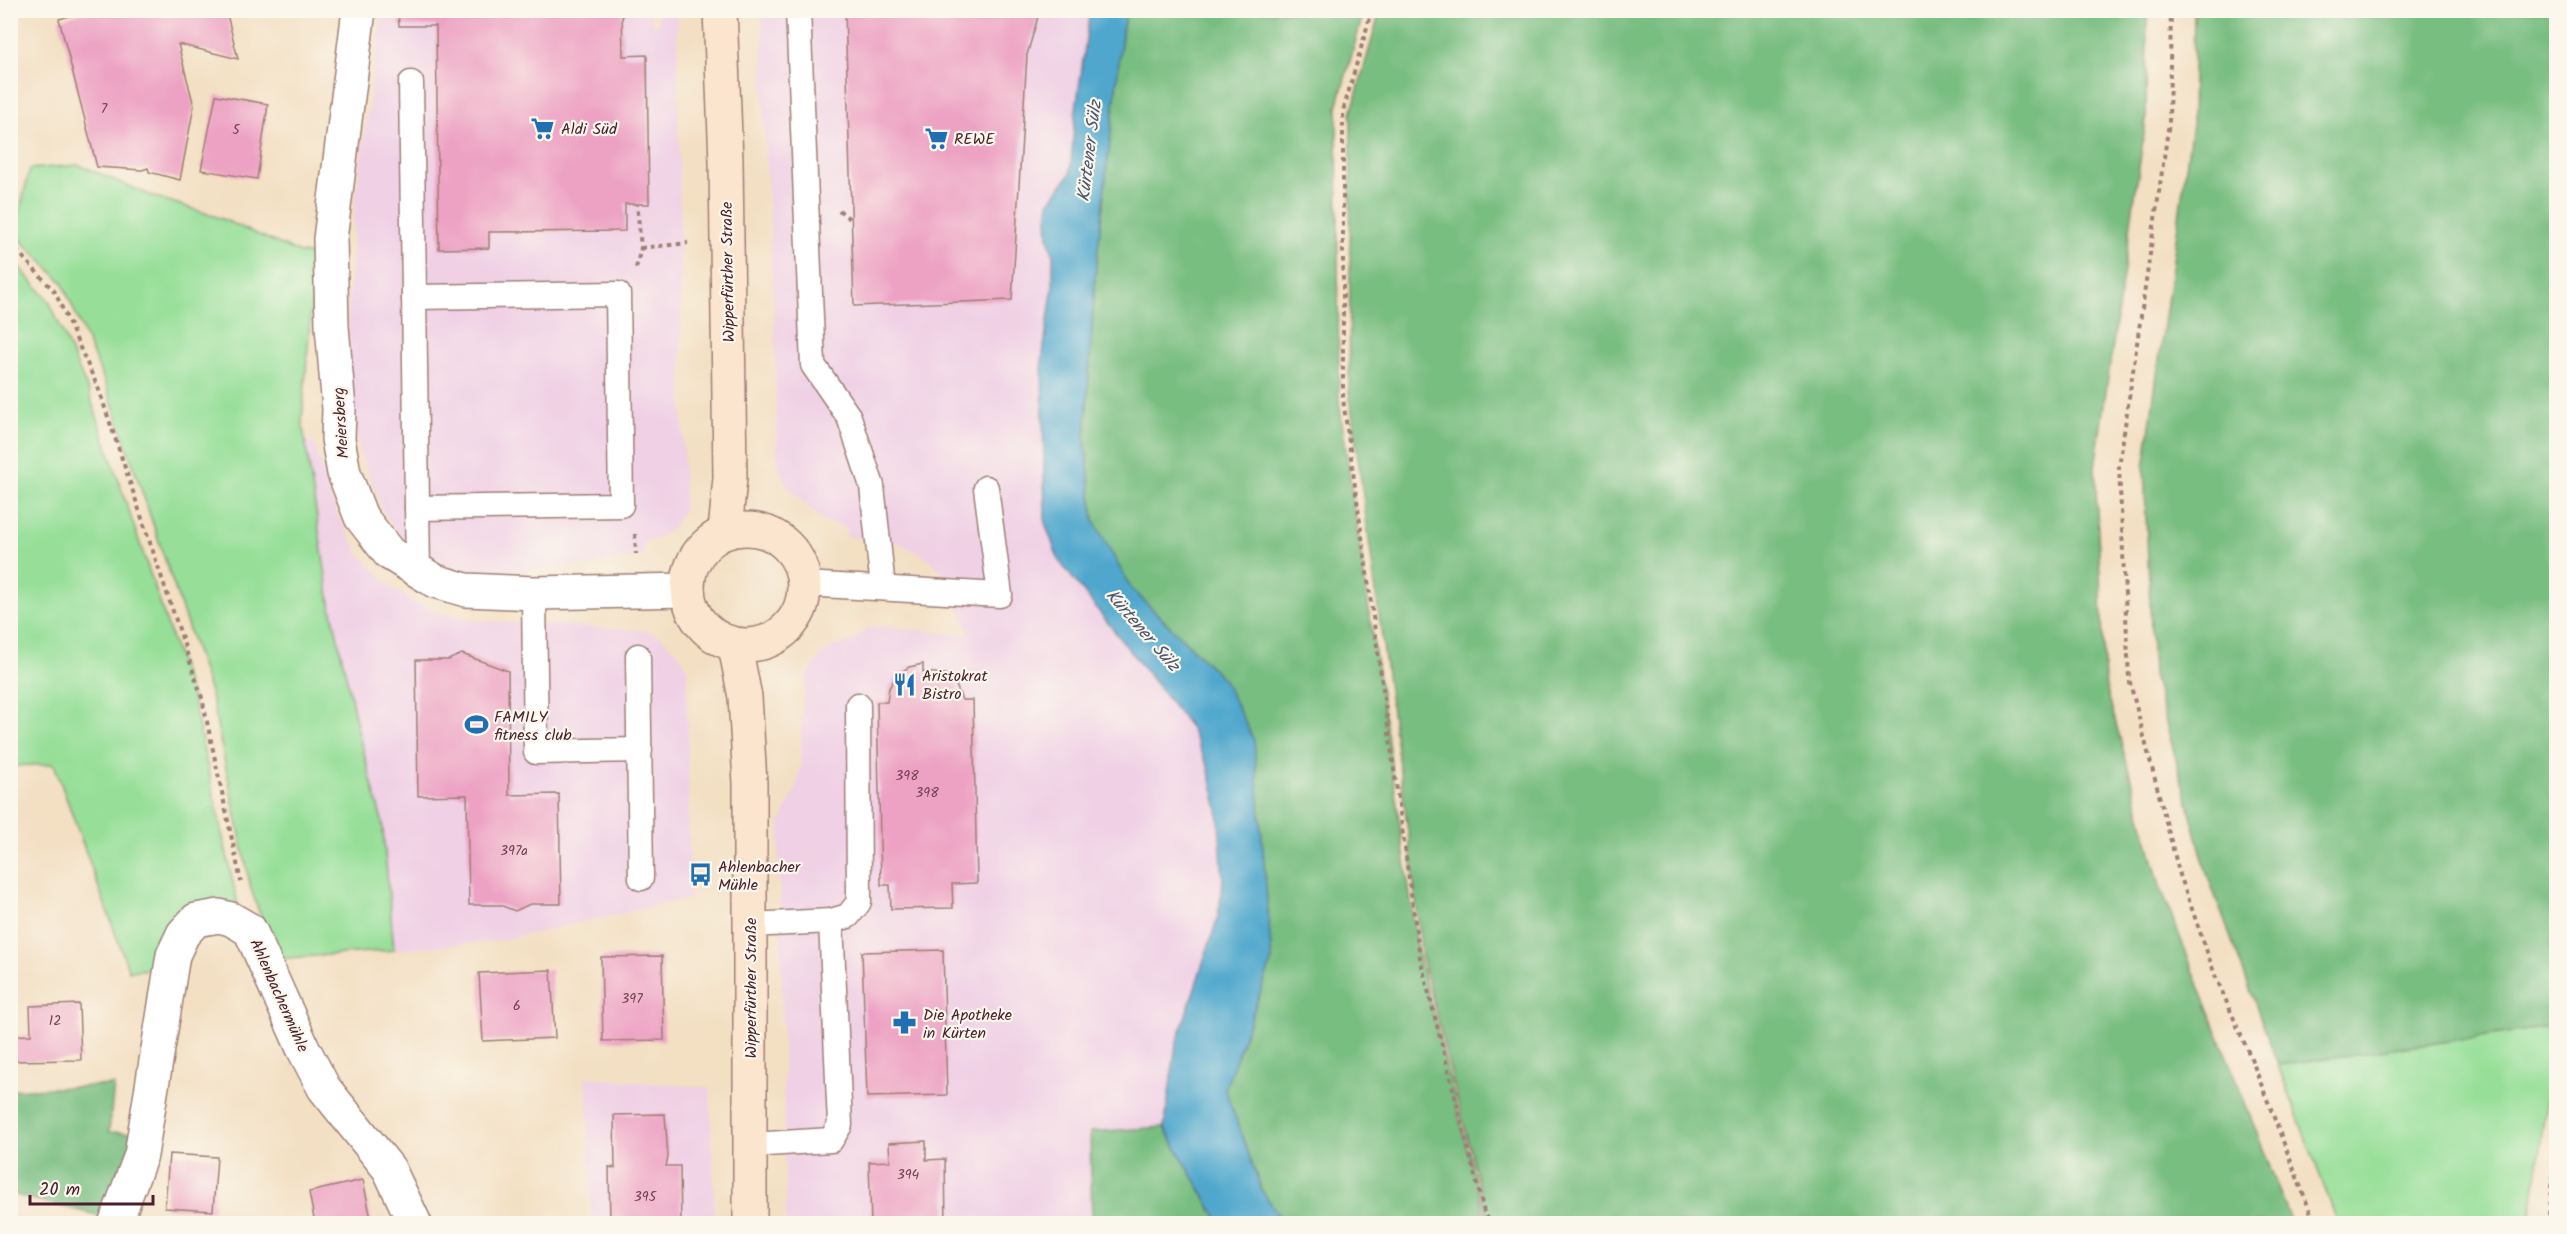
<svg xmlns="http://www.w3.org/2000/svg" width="2567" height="1234" font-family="Kalam,sans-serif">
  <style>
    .built { fill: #f0d0e5 }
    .green { fill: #97df99; stroke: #707f62; stroke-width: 1.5 }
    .forest { fill: #79be81; stroke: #626e56; stroke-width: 1.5 }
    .water { fill: #50a7cd; stroke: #4d637c; stroke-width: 1.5 }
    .building { fill: #eda2c3 }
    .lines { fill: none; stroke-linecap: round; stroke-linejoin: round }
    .lane-casing { stroke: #9e7f76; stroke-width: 27 }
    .street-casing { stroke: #9e7f76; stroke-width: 36 }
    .secondary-casing { stroke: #9e7f76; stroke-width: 36 }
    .path { stroke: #9e7f76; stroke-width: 4; stroke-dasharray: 4.5 4.5; stroke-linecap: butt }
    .lane { stroke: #fff; stroke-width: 24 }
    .street { stroke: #fff; stroke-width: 33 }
    .secondary { stroke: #fbe5cf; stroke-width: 33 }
    .labels { text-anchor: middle; stroke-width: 4.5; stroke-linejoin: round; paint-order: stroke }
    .number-label { font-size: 14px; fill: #734051 }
    .poi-label { font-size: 16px; fill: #4a1f2b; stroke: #fbf7ec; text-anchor: start }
    .street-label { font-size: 16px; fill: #4a1f2b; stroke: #fbf7ec }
    .water-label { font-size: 18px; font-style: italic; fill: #4c556c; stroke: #fbf7ec }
  </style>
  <rect width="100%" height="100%" fill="#fbf7ec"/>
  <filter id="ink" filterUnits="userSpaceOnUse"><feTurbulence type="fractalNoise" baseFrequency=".0167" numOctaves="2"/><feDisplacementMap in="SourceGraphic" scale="12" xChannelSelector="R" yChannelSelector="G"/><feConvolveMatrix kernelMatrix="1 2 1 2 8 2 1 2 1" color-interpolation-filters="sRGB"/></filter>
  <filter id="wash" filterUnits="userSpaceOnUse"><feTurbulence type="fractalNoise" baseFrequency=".008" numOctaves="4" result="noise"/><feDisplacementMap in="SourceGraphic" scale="24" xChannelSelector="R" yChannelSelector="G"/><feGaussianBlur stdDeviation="1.35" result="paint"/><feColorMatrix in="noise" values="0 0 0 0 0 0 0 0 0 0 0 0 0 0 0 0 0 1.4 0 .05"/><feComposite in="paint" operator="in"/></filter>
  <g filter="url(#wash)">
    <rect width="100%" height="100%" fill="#f3dfc2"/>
    <!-- built -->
    <g class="built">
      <polygon points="382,11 650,11 653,27 659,24 656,11 677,11 684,509 672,529 654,540 645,543 644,555 594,565 527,570 472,570 444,565 418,552 397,533 382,509 360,453 353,416 349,373 348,308 355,201"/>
      <polygon points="762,11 1090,11 1075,116 1070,174 1049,203 1048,236 1053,255 1053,285 1042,361 1045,523 1059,561 1190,727 1208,767 1218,810 1223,880 1218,917 1176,1045 1164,1127 1091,1132 1092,1223 786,1223 779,842 780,822 796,789 800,769 802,708 807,675 823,653 837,645 853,641 868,628 888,627 969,635 950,580 927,557 901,544 846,536 846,527 824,522 788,487 780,469 777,454 774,309 764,123"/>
      <polygon points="306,442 314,443 337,514 360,555 392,588 430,610 473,620 647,631 660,636 680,655 687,668 690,898 498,941 394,950 382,821 359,735 330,603"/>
      <polygon points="586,1077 710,1088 715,1223 592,1223"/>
    </g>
    <!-- green -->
    <g class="green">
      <polygon points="79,165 150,195 220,218 300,253 310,254 315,258 302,420 330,603 359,735 382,821 394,950 276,959 251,889 211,695 106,385 62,282 14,233 30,169"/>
      <polygon points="10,257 49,301 89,393 193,701 239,910 211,906 161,968 129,971 54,764 11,766"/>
      <polygon points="2556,1026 2530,1223 2338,1223 2278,1065"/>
    </g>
    <!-- forest -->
    <g class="forest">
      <polygon points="1128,11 1364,11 1337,107 1339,401 1419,958 1483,1212 1489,1223 1284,1223 1262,1191 1225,1089 1272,960 1224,680 1131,588 1094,521 1085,438 1096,265 1123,25"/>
      <polygon points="1380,11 2147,11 2146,120 2095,466 2105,683 2160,886 2292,1223 1493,1223 1485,1210 1422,957 1409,839 1349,391 1351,114"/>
      <polygon points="2194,11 2556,11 2556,1026 2278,1065 2207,874 2153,675 2144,468 2192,124"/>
      <polygon points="114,1085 109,1132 138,1133 109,1218 11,1194 11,1090"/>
      <polygon points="1164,1127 1220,1223 1092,1223 1090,1132"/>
    </g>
    <!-- water -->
    <polygon class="water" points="1090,10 1128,11 1123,25 1096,265 1085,438 1094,521 1131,588 1224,680 1254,740 1272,960 1225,1089 1262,1191 1284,1223 1220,1223 1164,1127 1176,1045 1218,917 1223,880 1218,810 1208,767 1190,727 1059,561 1045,523 1042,361 1053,285 1053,255 1048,236 1047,218 1049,203 1070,174 1075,116"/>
    <g id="blocks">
      <!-- building -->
      <g class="building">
        <polygon points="91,10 226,10 238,59 178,44 194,106 180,180 149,172 148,168 142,170 97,167 59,19"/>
        <polygon points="398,10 622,10 623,56 647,55 649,204 625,204 625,231 489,232 489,248 439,249 436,26 399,26"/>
        <polygon points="845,10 1040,10 1027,55 1012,300 854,306"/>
        <polygon points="216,95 268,104 257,179 201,170"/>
        <polygon points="462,654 508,671 509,795 559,794 561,904 530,904 515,911 500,905 469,905 467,795 418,796 416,660 448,660"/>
        <polygon points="923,664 923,672 945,674 954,680 962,700 973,700 977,883 952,884 953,908 891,909 890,885 881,885 877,702 887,702 889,688 897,675 909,667"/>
        <polygon points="943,950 947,1095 867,1097 862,952"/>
        <polygon points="662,956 664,1040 603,1041 601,957"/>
        <polygon points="551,970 555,1038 483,1041 479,973"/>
        <polygon points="79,1004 81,1060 10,1061 10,1036 31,1035 30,1006"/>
        <polygon points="665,1114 668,1157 666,1166 680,1166 681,1224 610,1224 609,1167 615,1168 614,1115"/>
        <polygon points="926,1141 926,1160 945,1159 946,1224 871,1224 869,1162 890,1161 889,1143"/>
        <polygon points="169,1154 217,1157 213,1211 165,1208"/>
        <polygon points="363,1180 372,1224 315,1224 309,1192"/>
      </g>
    </g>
  </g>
  <g filter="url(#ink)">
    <use href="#blocks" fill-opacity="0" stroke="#9e7f76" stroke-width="1.5"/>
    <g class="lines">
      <defs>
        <g id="lane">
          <polyline points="798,10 813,365 849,417 872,486 883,588"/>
          <polyline points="411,83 418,573"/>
          <polyline points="414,297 618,294 621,505 417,508"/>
          <polyline points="804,584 1000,595 986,488"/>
          <polyline points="534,593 536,752 640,750"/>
          <polyline points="638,656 641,878"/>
          <polyline points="750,925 831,921 848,916 859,902 858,705"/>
          <polyline points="750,1145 831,1140 840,1125 831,921"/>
        </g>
        <g id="street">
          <polyline points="359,10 330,239 332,326 339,409 338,439 344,473 361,517 389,553 435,581 466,590 534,593 688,590"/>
          <polyline points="115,1224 141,1155 173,955 183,934 196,920 219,916 231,919 250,930 303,1048 324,1088 389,1169 415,1224"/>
        </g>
        <g id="secondary">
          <polyline points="720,10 726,161 730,478 725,532"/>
          <circle cx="746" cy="587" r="58"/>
          <polyline points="735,646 745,697 750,783 750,1224"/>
        </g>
      </defs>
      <!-- lane casing -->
      <use href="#lane" class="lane-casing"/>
      <!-- street casing -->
      <use href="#street" class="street-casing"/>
      <!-- secondary casing -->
      <use href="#secondary" class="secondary-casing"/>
      <!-- path -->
      <g class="path">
        <polyline points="1372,10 1343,111 1343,399 1420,958 1484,1212 1491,1224"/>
        <polyline points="2171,10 2169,123 2119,467 2129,679 2179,872 2215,975 2253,1063 2315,1224"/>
        <polyline points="839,210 852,221"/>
        <polyline points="10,243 55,292 99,390 202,698 241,882"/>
        <polyline points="641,248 688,243"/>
        <polyline points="636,268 641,248 637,204"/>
        <polyline points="635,534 636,554"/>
        <polyline points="2548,1224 2556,1154"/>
      </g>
      <!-- lane -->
      <use href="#lane" class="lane"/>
      <!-- street -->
      <use href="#street" class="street"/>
      <!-- secondary -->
      <use href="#secondary" class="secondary"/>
    </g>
  </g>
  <!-- icons -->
  <defs>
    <symbol id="supermarket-bare" viewBox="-9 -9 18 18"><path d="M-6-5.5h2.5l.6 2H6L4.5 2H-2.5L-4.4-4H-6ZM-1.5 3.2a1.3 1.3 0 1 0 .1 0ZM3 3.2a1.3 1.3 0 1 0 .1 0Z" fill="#1f6fb2" stroke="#fbf7ec" stroke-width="2.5" paint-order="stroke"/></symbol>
    <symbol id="restaurant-bare" viewBox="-9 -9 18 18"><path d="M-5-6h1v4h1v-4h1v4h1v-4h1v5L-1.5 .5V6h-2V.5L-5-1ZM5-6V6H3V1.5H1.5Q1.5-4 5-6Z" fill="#1f6fb2" stroke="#fbf7ec" stroke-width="2.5" paint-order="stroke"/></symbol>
    <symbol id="stadium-bare" viewBox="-9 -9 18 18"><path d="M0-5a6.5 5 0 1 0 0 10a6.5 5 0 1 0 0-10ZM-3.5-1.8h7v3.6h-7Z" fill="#1f6fb2" stroke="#fbf7ec" stroke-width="2.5" paint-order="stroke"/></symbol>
    <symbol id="bus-bare" viewBox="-9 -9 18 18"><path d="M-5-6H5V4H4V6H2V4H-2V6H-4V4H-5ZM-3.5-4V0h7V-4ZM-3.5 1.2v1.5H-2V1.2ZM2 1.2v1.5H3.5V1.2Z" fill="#1f6fb2" stroke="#fbf7ec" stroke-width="2.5" paint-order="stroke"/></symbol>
    <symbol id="pharmacy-bare" viewBox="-9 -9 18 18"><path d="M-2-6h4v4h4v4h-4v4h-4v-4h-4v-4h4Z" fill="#1f6fb2" stroke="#fbf7ec" stroke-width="2.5" paint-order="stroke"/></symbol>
  </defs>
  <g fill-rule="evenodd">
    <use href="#supermarket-bare" x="526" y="112" width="33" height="33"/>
    <use href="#supermarket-bare" x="920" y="122" width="33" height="33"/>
    <use href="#restaurant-bare" x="888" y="668" width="33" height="33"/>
    <use href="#stadium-bare" x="460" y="708" width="33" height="33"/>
    <use href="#bus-bare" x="684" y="858" width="33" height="33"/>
    <use href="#pharmacy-bare" x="888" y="1006" width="33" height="33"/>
  </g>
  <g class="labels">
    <!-- number labels -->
    <g class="number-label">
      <text x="104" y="113">7</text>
      <text x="236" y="134">5</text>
      <text x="907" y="780">398</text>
      <text x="927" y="797">398</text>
      <text x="514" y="855">397a</text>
      <text x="632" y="1003">397</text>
      <text x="517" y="1010">6</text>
      <text x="55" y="1025">12</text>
      <text x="908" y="1179">394</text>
      <text x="645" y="1201">395</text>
    </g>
    <!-- poi labels -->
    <g class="poi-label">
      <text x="561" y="134">Aldi Süd</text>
      <text x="954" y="144">REWE</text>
      <text x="922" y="681">Aristokrat<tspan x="922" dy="18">Bistro</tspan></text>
      <text x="494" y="722">FAMILY<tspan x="494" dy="18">fitness club</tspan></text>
      <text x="718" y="872">Ahlenbacher<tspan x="718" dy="18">Mühle</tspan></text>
      <text x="923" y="1020">Die Apotheke<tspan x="923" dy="18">in Kürten</tspan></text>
    </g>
    <!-- street labels -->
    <g class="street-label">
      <text transform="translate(727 272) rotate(-91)" y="6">Wipperfürther Straße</text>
      <text transform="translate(340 423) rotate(-94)" y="6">Meiersberg</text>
      <text transform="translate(750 988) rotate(-90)" y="6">Wipperfürther Straße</text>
      <text transform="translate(280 995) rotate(66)" y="6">Ahlenbachermühle</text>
    </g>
    <!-- water labels -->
    <g class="water-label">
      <text transform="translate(1089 151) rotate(-83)" y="6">Kürtener Sülz</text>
      <text transform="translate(1143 630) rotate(49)" y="6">Kürtener Sülz</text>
    </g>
  </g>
  <!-- margin -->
  <rect width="2567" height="1234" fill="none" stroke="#fbf7ec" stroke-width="36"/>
  <!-- scale -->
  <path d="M30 1195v9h123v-9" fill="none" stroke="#4a1f2b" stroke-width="3"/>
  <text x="39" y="1195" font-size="18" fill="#4a1f2b" stroke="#fbf7ec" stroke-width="4.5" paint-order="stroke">20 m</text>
</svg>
